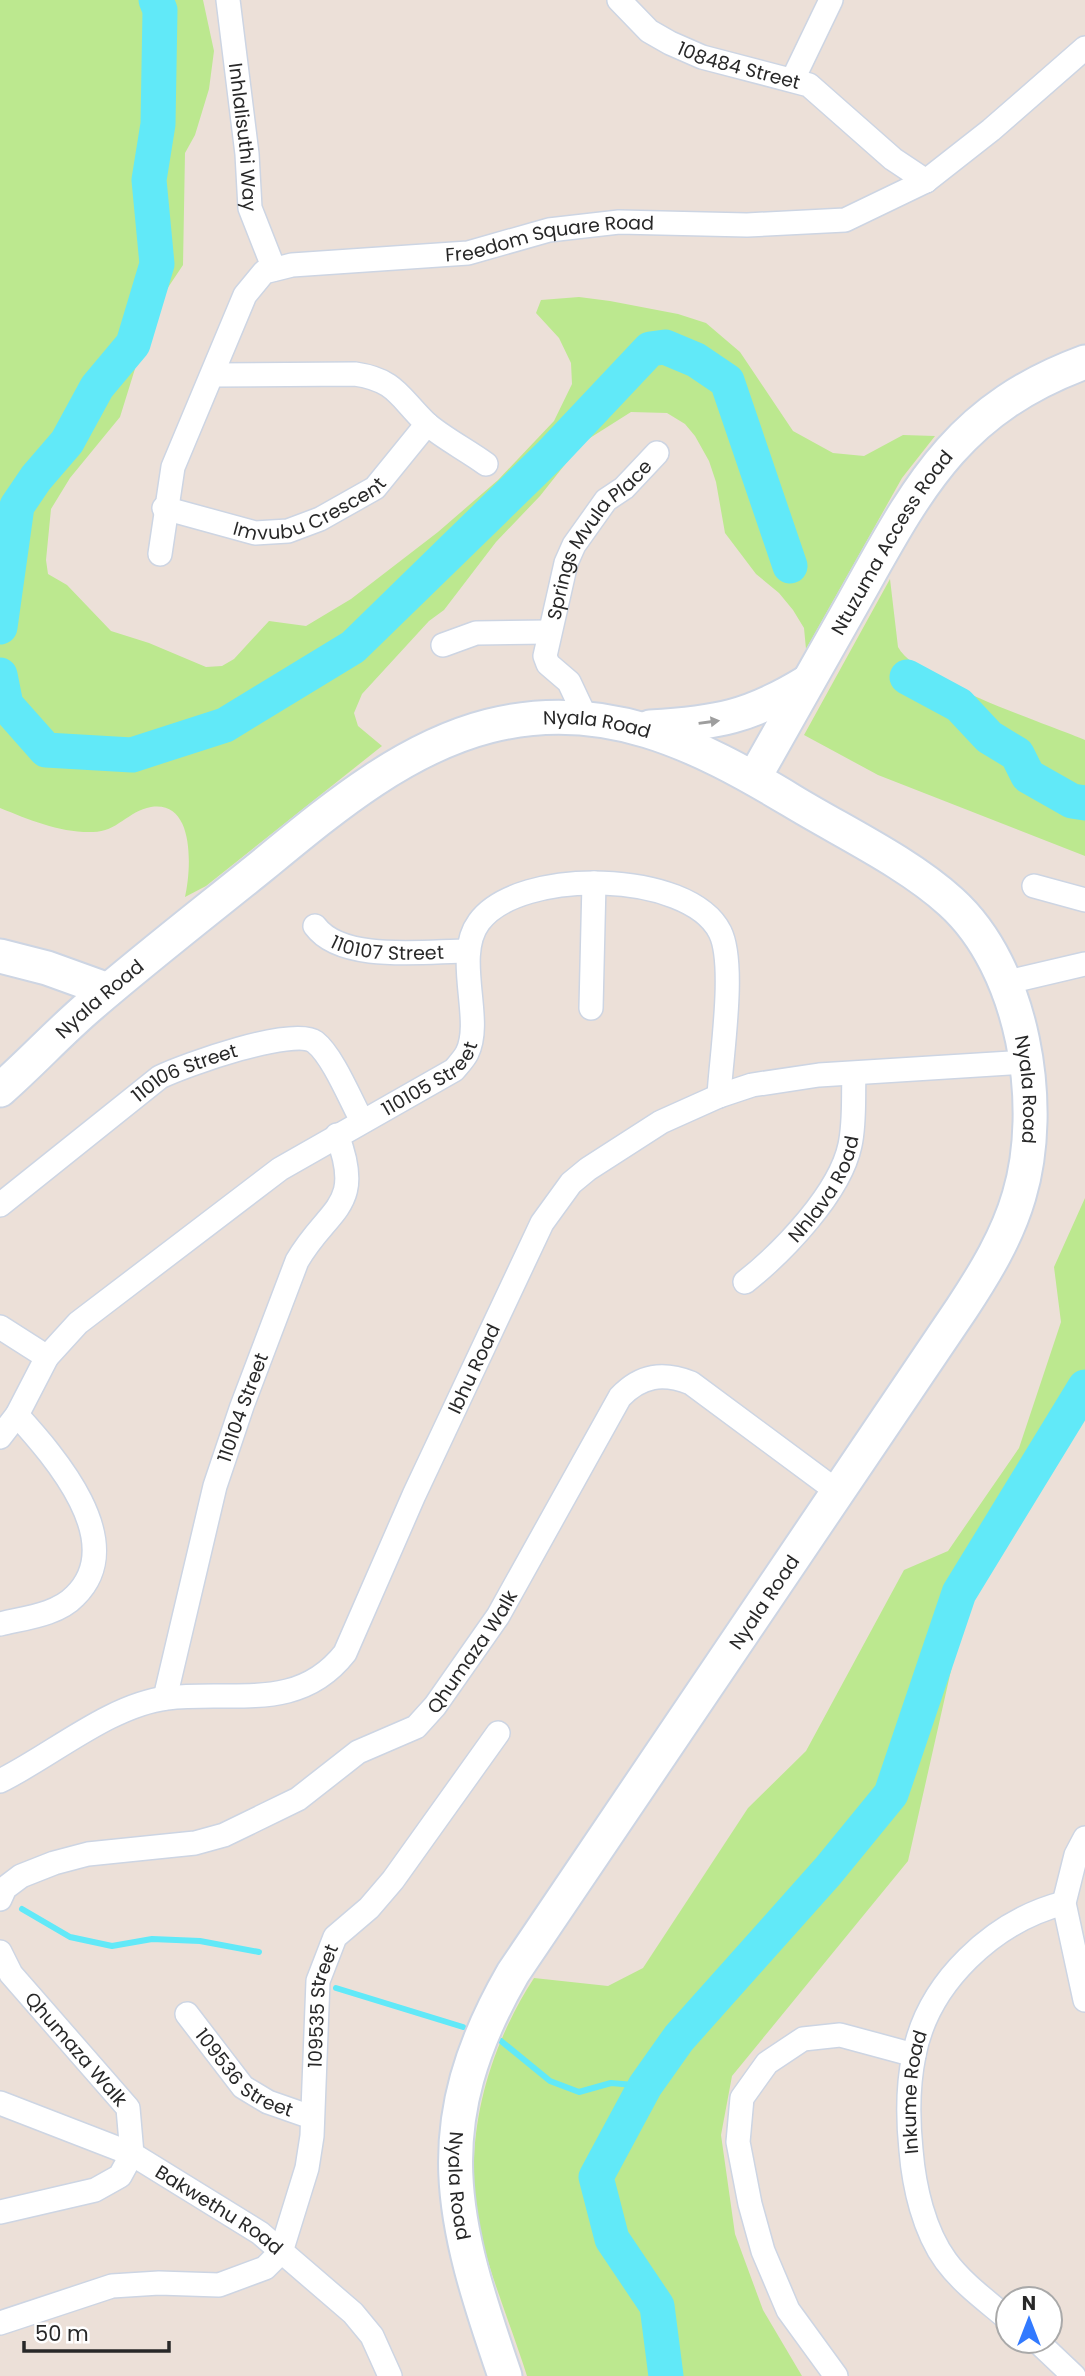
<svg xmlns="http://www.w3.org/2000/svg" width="1085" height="2376" font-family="Poppins,sans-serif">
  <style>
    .green { fill: #bce88f }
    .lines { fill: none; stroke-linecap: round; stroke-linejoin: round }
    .stream { stroke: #61e9f8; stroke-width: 6 }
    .river { stroke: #61e9f8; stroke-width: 35 }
    .street-casing { stroke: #cdd5e3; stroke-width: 26 }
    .secondary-casing { stroke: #cdd5e3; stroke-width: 37 }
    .street { stroke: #fff; stroke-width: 23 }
    .secondary { stroke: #fff; stroke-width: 33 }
    .oneway { fill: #9e9e9e }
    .labels { text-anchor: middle; stroke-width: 6; stroke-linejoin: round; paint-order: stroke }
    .street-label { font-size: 19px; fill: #282828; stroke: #fff }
  </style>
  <rect width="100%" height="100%" fill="#ece0d8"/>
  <!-- green -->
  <g class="green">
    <path d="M0,0h203l11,51 -5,38 -14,46 -10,18 -2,112 -20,30 -15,32 -28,90 -50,61 -19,31 -5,51 2,14 19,11 44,46 38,12 57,24 16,-1 12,-7 35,-38 37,5 45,-27 87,-67 60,-52 56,-59 18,-37 -1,-21 -12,-25 -23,-25 5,-13 38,-3 31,4 68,13 28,9 34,29 53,79 40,22 31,3 39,-21 32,1 -33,42 -96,171 -2,-21 -11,-18 -14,-17 -23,-19 -31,-41 -9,-51 -7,-21 -14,-25 -10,-12 -18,-11 -36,-1 -49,31 -42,53 -44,46 -52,68 -15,11 -67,73 -8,19 4,13 24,20 -176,140 -21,11c6,-26 11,-97 -34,-90 -23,4 -34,25 -58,25 -33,1 -63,-12 -93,-24z"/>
    <path d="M890,579l8,68c18,34 147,76 187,93v116l-207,-81 -74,-40z"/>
    <path d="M1085,1198v220l-119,186 -58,257 -176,215 -11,59 14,99 28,76 39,66h-275c-14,-44 -32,-88 -44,-132 -24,-92 1,-189 51,-266l74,8 35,-18 105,-160 58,-57 98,-181 44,-19 71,-103 42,-126 -7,-55z"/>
  </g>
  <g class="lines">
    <!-- stream -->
    <g class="stream">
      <polyline points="22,1909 70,1937 112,1946 152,1939 200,1941 259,1952"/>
      <polyline points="336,1988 463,2027"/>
      <polyline points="501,2041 550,2081 579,2092 611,2083 645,2086"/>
    </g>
    <!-- river -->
    <g class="river">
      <polyline points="0,627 17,506 36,478 67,442 97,387 133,344 157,264 149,180 158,124 160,10 156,0"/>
      <polyline points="0,675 6,705 46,750 132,755 225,725 353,647 551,454 650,349 665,347 696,360 727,381 790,566"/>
      <polyline points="907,677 959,705 989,737 1017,754 1028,776 1072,801 1085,803"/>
      <polyline points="666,2376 657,2306 612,2239 596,2177 645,2086 679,2038 828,1871 891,1794 959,1593 1085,1387"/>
    </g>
    <defs>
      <g id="street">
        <path id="s1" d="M228,0l19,154 3,54 24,61"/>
        <path id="s2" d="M619,0l30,31 21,12 32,14 107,28 84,74 33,22"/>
        <polyline points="793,79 831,0"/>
        <path d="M213,375l142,-1c41,6 44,23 71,49 17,15 41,27 60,41"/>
        <path id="s3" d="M164,508l91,25 33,-2 32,-12 55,-31 52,-64"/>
        <path id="s4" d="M160,554l13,-87 72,-172 19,-23 28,-7 176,-12 81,-23 70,-8 128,3 98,-5 81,-39 65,-51 94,-82"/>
        <polyline points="443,645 476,633 549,632"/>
        <path id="s5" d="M585,716l-16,-34 -21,-18 -3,-8 21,-93 8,-18 32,-45 18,-12 33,-35"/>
        <polyline points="1034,886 1085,900"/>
        <path id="s6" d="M315,926c27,37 111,25 153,25"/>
        <polyline points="1004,983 1085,964"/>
        <polyline points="591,1008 594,883"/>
        <path id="s7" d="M0,1205l160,-128c25,-12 134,-51 155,-35 18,14 36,59 47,79"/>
        <path id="s8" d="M745,1282c38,-30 95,-89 105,-137 5,-23 3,-48 4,-71"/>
        <polyline points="0,1327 47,1357"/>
        <path id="s9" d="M0,1437l17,-22 30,-58 31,-34 202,-154 174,-99c4,-5 10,-11 13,-17 17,-34 -14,-96 12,-131 40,-55 210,-52 241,10 16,32 1,125 -1,164"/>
        <path d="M0,1624c24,-6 57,-9 75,-28 55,-54 -21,-140 -58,-181"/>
        <path id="s10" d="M165,1698l50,-212 27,-80 55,-145c31,-54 68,-53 40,-126"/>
        <path id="s11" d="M0,1781c51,-25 110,-76 167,-83 66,-8 131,15 178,-45l69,-158 128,-272 29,-40 17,-14 73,-47 58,-26 33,-11 67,-10 207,-13"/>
        <polyline points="1085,1838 1076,1855 1064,1903 1085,2000"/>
        <path id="s12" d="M0,1899l5,-11 16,-12 33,-13 34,-9 107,-11 29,-8 74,-36 60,-47 58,-25 19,-21 63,-90 122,-219c21,-22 43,-25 71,-14l147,109"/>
        <path id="s13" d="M0,1952l11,22 117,134 4,46 -12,22 -25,14 -95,22"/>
        <path id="s14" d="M187,2014l56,73 25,15 43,15"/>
        <path id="s15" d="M0,2103l132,51 128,79 93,80 19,23 18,40"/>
        <path id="s16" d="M1008,2319c-21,-18 -45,-35 -62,-58 -22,-30 -32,-74 -35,-111 -3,-29 -3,-66 3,-95 14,-73 80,-134 150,-152"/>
        <path id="s17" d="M0,2323l112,-37 47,-3 60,2 46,-17 16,-16 26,-84 5,-32 6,-155 17,-44 34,-29 24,-28 105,-147"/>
        <polyline points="1037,2341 1074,2376"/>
        <polyline points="836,2376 788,2310 763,2251 750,2204 738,2142 742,2098 767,2063 803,2039 840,2035 914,2055"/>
      </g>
      <g id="secondary">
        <path d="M650,727c67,-4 100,-10 157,-45"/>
        <path id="s18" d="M754,778c33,-58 66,-117 99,-175 64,-114 102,-193 232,-241"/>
        <polyline points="0,956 47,968 108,990"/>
        <path id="s19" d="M0,1090c32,-28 60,-59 92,-86 56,-48 114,-93 171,-139 67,-55 140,-117 226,-139 114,-29 207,17 303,75 51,31 115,61 159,101 73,66 95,204 68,294 -12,41 -34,77 -57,112l-449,665c-88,153 -62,246 -8,403"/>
      </g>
    </defs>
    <!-- street casing -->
    <use href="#street" class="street-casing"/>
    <!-- secondary casing -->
    <use href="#secondary" class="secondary-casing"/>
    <!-- street -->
    <use href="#street" class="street"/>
    <!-- secondary -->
    <use href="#secondary" class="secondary"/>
  </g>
  <!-- one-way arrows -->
  <defs><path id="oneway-solid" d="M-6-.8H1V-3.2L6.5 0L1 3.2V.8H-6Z" transform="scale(1.75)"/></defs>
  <use class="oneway" href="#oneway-solid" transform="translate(709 722) rotate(-8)"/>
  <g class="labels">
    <!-- street labels -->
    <g class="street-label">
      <text dy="7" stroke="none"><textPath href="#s2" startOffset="140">108484 Street</textPath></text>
      <text dy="7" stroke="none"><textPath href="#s1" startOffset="138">Inhlalisuthi Way</textPath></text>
      <text dy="7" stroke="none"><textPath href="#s4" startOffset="593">Freedom Square Road</textPath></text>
      <text dy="7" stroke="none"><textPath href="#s3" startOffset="154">Imvubu Crescent</textPath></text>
      <text dy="7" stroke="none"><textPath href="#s5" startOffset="206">Springs Mvula Place</textPath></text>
      <text dy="7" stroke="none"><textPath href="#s18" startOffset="273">Ntuzuma Access Road</textPath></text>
      <text dy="7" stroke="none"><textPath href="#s19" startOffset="723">Nyala Road</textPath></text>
      <text dy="7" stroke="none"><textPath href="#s6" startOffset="79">110107 Street</textPath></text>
      <text dy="7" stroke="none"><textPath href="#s19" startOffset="135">Nyala Road</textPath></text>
      <text dy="7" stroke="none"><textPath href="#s9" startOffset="569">110105 Street</textPath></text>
      <text dy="7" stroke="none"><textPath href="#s7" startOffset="229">110106 Street</textPath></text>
      <text dy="7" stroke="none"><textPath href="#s19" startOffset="1332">Nyala Road</textPath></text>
      <text dy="7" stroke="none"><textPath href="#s8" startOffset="124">Nhlava Road</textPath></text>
      <text dy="7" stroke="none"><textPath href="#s11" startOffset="691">Ibhu Road</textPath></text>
      <text dy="7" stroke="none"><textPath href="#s10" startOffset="301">110104 Street</textPath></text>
      <text transform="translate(764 1602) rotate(-56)" y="7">Nyala Road</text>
      <text dy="7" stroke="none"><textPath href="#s12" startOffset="556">Qhumaza Walk</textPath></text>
      <text dy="7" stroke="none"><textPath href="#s17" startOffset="548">109535 Street</textPath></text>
      <text dy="7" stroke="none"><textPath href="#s13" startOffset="124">Qhumaza Walk</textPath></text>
      <text dy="7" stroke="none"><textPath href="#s14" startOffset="84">109536 Street</textPath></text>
      <text dy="7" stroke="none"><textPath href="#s16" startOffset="261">Inkume Road</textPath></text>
      <text dy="7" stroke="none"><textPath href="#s19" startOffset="2592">Nyala Road</textPath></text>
      <text dy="7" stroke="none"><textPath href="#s15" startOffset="245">Bakwethu Road</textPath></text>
    </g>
  </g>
  <!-- north arrow -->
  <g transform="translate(1029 2320)"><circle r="33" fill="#ffffff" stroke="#a9a9a9" stroke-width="2"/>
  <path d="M0-5L12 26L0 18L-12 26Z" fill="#327aff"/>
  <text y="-10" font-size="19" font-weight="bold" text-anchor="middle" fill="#282828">N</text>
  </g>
  <!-- scale -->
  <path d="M24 2341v10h145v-10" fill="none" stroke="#282828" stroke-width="3.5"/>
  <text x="35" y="2341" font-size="21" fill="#282828" stroke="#ffffff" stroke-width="5" paint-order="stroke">50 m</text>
</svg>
